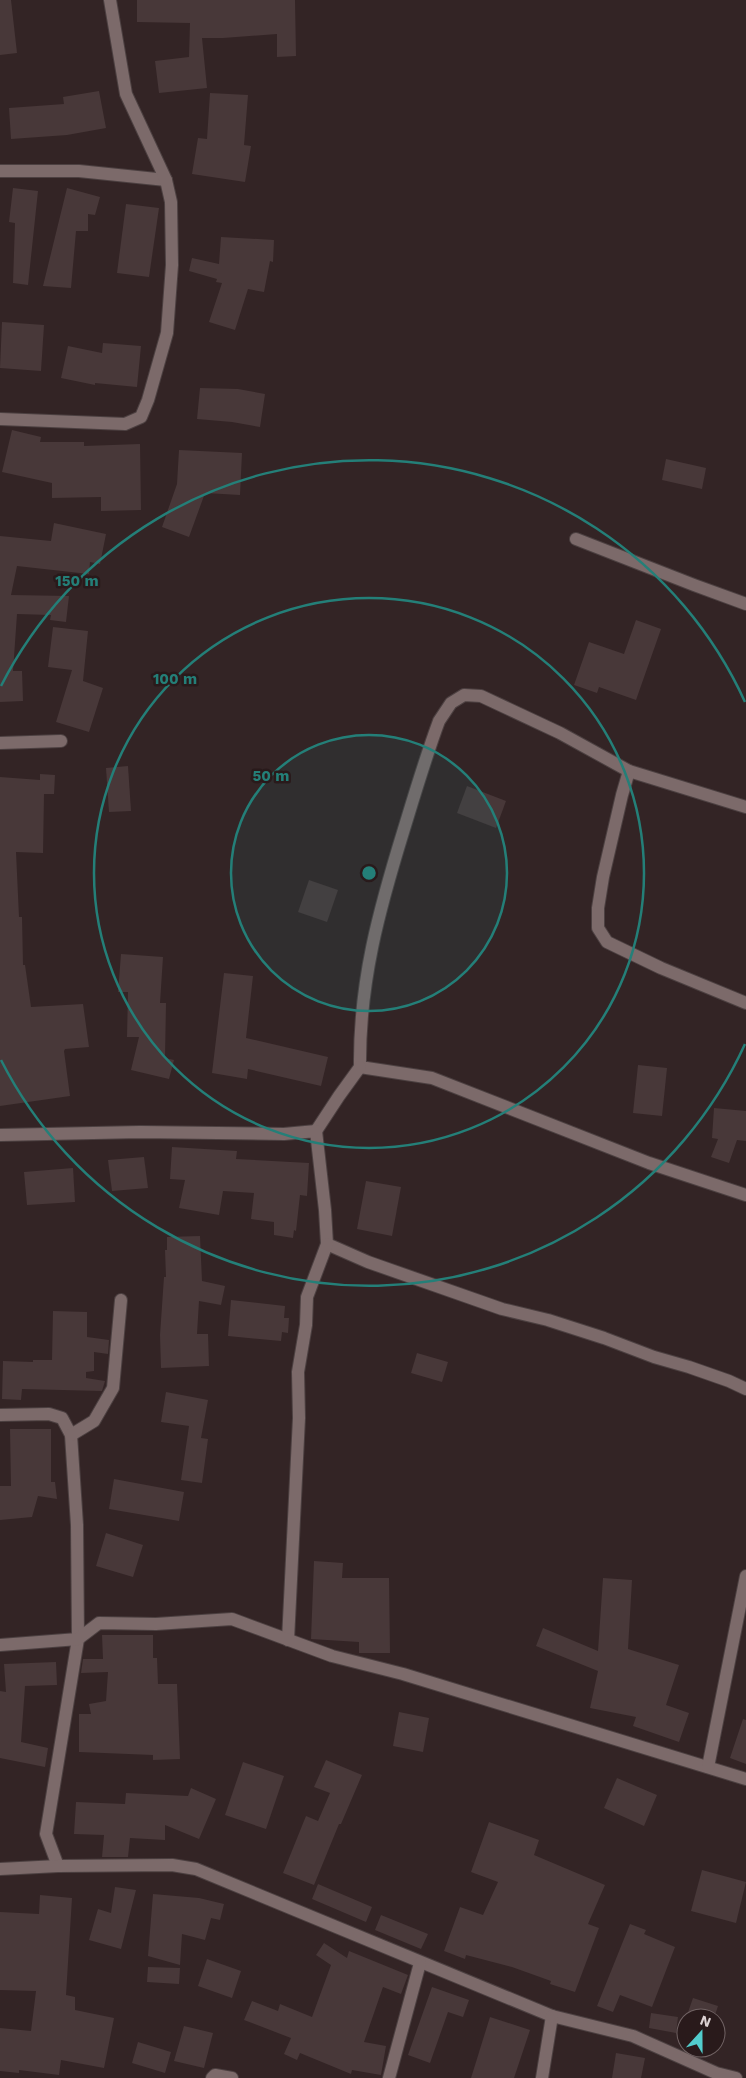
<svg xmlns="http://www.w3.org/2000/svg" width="746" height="2078" font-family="'Work Sans',sans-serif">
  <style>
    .building { fill: #483839 }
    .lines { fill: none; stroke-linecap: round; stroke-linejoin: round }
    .minor-casing { stroke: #4c4041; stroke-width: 14 }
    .minor { stroke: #7c6a6a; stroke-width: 12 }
    .ring { fill: none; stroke: #247f78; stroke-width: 2.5 }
    .centre { fill: #247f78; stroke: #291a1b; stroke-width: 2.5 }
    .ring-label { font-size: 15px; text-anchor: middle; font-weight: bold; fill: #247f78; stroke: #291a1b; stroke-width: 5; stroke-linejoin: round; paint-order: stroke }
  </style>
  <rect width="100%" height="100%" fill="#332425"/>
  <!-- building -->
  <g class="building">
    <polygon points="0,0 11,0 17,53 0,55"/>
    <polygon points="137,0 295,0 296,56 277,57 277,34 223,38 202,38 207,88 159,93 155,61 189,57 190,23 137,22"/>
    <polygon points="99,91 106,128 67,135 11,139 9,108 64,104 63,97"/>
    <polygon points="210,93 248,95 244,145 251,146 245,182 192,174 198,138 207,139"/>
    <polygon points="13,188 38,191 28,285 13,283 15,223 9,222"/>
    <polygon points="67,188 100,197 95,215 88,214 88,231 76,231 71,288 43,286"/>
    <polygon points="126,204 159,208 149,277 117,273"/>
    <polygon points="221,237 274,240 273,262 270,261 264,292 248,289 235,330 209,322 222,283 216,282 217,279 189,271 192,258 219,264"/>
    <polygon points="2,322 44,325 41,371 0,368"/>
    <polygon points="103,343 141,346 137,387 95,383 95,385 61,378 68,346 102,353"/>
    <polygon points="200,388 238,389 265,394 260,427 232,422 197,419"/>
    <polygon points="12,430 41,437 40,442 84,442 84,446 140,444 141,510 101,511 101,497 52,498 52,483 2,472"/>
    <polygon points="179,450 242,453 240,495 205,493 189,537 162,527 177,484"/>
    <polygon points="666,459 706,468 702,489 662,480"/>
    <polygon points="54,523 106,534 100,564 90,562 89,574 17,566 11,595 69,596 66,622 50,620 51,615 17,614 13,671 22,671 23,701 0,702 0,536 51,541"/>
    <polygon points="636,620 661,629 636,700 599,687 597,693 574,685 589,642 624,654"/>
    <polygon points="53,627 88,631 83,681 103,688 89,732 56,722 72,670 48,667"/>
    <polygon points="128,766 131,811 109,812 106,768"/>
    <polygon points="40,774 55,775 54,794 44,794 43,853 16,852 19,917 22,917 23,965 25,965 31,1007 83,1004 89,1047 65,1049 64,1051 70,1096 0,1106 0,777 40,780"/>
    <polygon points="467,786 506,801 496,828 457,813"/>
    <polygon points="309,880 338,890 327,922 298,912"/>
    <polygon points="121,954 163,957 160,1003 166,1003 165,1058 174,1060 169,1079 131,1070 139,1037 127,1037 128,992 118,992"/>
    <polygon points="224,973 253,976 246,1038 328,1057 321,1086 248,1069 247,1079 212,1073"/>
    <polygon points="638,1065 667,1068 662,1116 633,1113"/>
    <polygon points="714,1108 746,1111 746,1141 737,1140 729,1163 711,1157 718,1139 712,1138"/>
    <polygon points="172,1147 237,1151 236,1159 309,1163 307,1196 300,1195 296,1231 294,1230 293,1238 274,1235 274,1222 251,1219 254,1193 223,1191 219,1215 179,1208 185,1180 170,1179"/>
    <polygon points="144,1157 148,1188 112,1191 108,1160"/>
    <polygon points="73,1168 75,1202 27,1205 24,1172"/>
    <polygon points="366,1181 401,1187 392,1236 357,1229"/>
    <polygon points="200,1236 202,1281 225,1286 221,1305 199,1301 197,1334 208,1334 209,1366 161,1368 160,1335 164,1277 166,1277 165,1250 167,1250 167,1237"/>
    <polygon points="231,1300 285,1306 284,1318 289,1318 288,1333 282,1332 281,1341 228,1336"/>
    <polygon points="53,1311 87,1312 87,1337 109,1340 108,1354 94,1352 94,1371 86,1372 86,1378 105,1381 102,1391 22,1389 21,1400 2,1399 3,1361 33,1362 33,1360 52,1360"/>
    <polygon points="417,1353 448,1362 442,1382 411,1373"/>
    <polygon points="166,1392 208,1400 201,1438 208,1439 202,1483 181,1480 189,1426 161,1422"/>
    <polygon points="10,1429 51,1429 51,1482 55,1482 57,1499 38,1496 32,1517 0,1520 0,1486 11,1486"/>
    <polygon points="114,1479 184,1492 179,1521 109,1509"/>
    <polygon points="106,1533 143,1545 133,1577 96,1566"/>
    <polygon points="314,1561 343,1563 342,1578 389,1578 390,1653 359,1653 359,1642 311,1639"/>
    <polygon points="603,1578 632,1580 628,1649 679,1665 666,1705 689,1713 679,1742 633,1726 636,1717 590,1708 598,1671 536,1646 543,1628 598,1651"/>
    <polygon points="102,1635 153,1635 153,1658 157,1658 158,1684 177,1684 180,1759 153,1760 153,1755 79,1752 79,1714 91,1714 89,1704 106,1701 108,1672 81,1673 83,1659 103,1659"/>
    <polygon points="56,1662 57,1685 25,1686 21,1742 48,1748 45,1767 0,1758 0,1691 6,1692 4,1664"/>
    <polygon points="399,1712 429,1718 423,1752 393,1746"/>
    <polygon points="743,1719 746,1720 746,1764 730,1758"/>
    <polygon points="326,1760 362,1775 341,1824 339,1824 314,1885 283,1873 306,1816 318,1821 330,1793 314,1787"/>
    <polygon points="243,1762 284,1776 266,1829 225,1815"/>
    <polygon points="617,1778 657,1795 644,1826 604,1808"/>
    <polygon points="191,1788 216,1799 199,1839 165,1825 165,1840 130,1838 128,1857 102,1857 104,1835 74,1834 76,1802 125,1804 126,1793 188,1796"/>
    <polygon points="489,1822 539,1840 534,1855 605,1885 588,1924 599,1928 575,1992 550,1984 551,1981 512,1967 466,1955 465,1959 444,1951 460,1907 483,1915 498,1882 471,1872"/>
    <polygon points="702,1870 746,1882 736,1923 691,1911"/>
    <polygon points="318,1884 372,1907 366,1922 312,1899"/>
    <polygon points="115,1887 136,1890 121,1949 89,1940 98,1909 111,1913"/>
    <polygon points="153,1894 199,1898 224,1904 220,1920 211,1918 205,1940 182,1934 180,1965 148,1956"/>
    <polygon points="40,1895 72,1898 66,1995 75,1997 75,2010 114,2018 104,2068 61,2060 59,2075 19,2070 19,2073 0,2071 0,2028 31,2031 36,1991 0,1990 0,1912 39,1914"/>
    <polygon points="381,1915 428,1934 421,1949 375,1930"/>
    <polygon points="630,1924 646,1930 644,1934 675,1947 652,2007 620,1995 613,2012 597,2006"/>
    <polygon points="324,1943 347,1958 349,1951 408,1975 401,1994 383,1987 364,2042 386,2046 381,2075 352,2070 351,2074 300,2053 297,2060 284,2054 291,2038 244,2020 252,2001 278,2011 280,2004 312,2017 331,1965 316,1955"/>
    <polygon points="207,1959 241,1971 232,1998 198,1986"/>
    <polygon points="148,1967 180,1968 179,1984 147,1982"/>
    <polygon points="432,1987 469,2000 463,2017 448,2012 430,2063 408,2055"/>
    <polygon points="693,1998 718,2006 714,2018 686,2018"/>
    <polygon points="651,2013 678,2017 676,2033 649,2028"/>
    <polygon points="490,2017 530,2030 514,2078 471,2078"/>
    <polygon points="184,2026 213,2033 204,2068 174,2061"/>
    <polygon points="138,2042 171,2052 165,2073 132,2063"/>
    <polygon points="616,2053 645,2058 641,2078 612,2078"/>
  </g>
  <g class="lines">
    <defs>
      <g id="minor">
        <polyline points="0,171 79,171 166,180"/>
        <polyline points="0,419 125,424 141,417 148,400 167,333 172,265 171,202 166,180 126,94 110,0"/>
        <polyline points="576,539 694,585 746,604"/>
        <polyline points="0,743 61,741"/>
        <polyline points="629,771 622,795 603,877 598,908 598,928 607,942 661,968 746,1003"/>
        <path d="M746,807l-117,-36 -69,-38 -79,-37 -17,-1 -13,8 -12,18c-13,35 -24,72 -35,108 -25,81 -45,153 -44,238l72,11 217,85 97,32"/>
        <polyline points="316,1131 339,1096 360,1067"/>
        <polyline points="0,1135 140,1132 284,1134 316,1131 325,1210 327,1244 368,1262 502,1309 548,1320 604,1338 654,1357 689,1367 729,1381 746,1389"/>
        <polyline points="0,1415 49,1414 62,1418 71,1435 77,1525 78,1639 46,1834 58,1866"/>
        <polyline points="71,1435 94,1421 113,1388 121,1300"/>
        <polyline points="288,1640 299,1418 298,1372 306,1325 307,1297 327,1244"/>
        <polyline points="0,1645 78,1639 99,1623 156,1624 232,1619 332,1656 403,1674 746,1779"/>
        <polyline points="708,1767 746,1576"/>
        <polyline points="0,1869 58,1866 172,1865 196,1869 552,2016 633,2036 716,2073 736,2078"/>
        <polyline points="212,2078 215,2075 232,2078"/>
        <polyline points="389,2078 420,1963"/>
        <polyline points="542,2078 552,2016"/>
      </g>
    </defs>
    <!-- minor casing -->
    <use href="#minor" class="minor-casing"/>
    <!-- minor -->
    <use href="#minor" class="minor"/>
  </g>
  <!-- distance rings -->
  <circle cx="369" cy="873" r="138" fill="#247f78" fill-opacity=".12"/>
  <g class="ring">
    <circle cx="369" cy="873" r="138"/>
    <circle cx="369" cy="873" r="275"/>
    <path d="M745 1044A413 413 0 0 1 1 1060M1 686A413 413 0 0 1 745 702"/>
  </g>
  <circle cx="369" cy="873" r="8" class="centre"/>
  <g class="ring-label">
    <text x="77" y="586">150 m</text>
    <text x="175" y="684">100 m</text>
    <text x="271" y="781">50 m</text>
  </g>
  <!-- north arrow -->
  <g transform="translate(701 2033) rotate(21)"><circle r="24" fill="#291a1b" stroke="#716364"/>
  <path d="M0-4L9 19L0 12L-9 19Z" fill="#52cdcd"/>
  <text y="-8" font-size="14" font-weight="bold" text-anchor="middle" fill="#dcd1d2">N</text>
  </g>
</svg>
